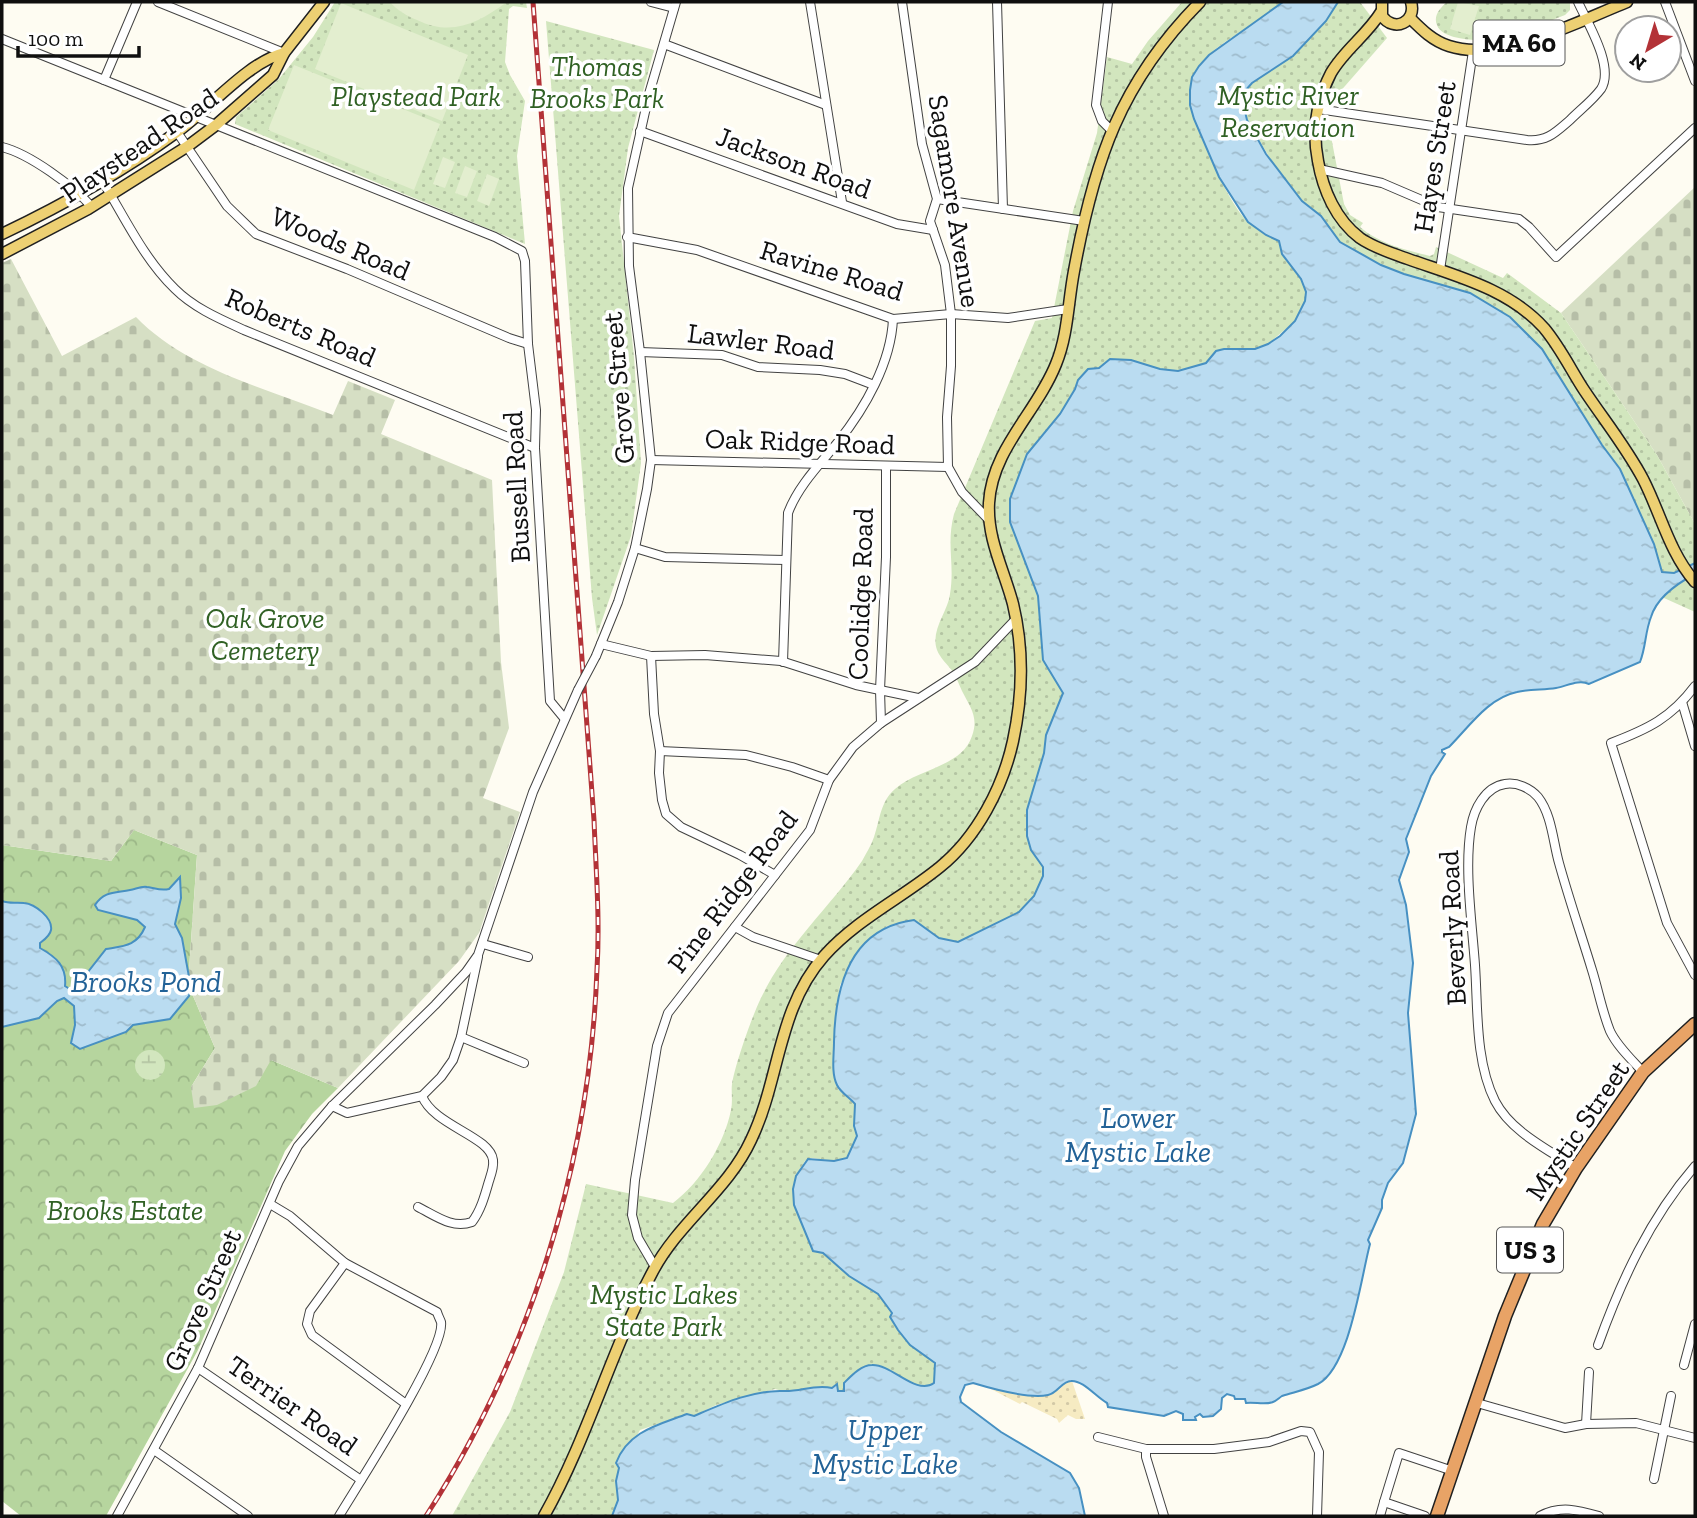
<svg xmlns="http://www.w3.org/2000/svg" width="1697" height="1518" font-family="'Zilla Slab',serif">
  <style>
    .forest { fill: url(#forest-crowns) }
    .wetland { fill: url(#wetland-marsh) }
    .sand { fill: url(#sand-dots) }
    .cemetery { fill: url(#cemetery-stones) }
    .park { fill: url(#park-dots) }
    .pitch { fill: #e3eecf }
    .water { fill: url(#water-ripples); stroke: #4790c2; stroke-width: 2 }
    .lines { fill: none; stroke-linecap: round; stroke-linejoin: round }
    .minor-casing { stroke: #424242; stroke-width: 10 }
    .major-casing { stroke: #202020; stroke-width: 13 }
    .highway-casing { stroke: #202020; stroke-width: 15 }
    .minor { stroke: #fff; stroke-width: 8 }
    .major { stroke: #edd073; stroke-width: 10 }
    .highway { stroke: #e8a366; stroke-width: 12 }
    .rail-casing { stroke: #b33237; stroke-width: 5 }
    .rail { stroke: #fff; stroke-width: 2.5; stroke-dasharray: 8; stroke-linecap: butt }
    .minor-bridge-casing { stroke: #424242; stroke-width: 10; stroke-linecap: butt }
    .minor-bridge { stroke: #fff; stroke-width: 8 }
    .labels { text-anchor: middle; stroke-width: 7; stroke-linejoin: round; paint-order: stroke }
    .shield { fill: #fff; stroke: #575757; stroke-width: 2 }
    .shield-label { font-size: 26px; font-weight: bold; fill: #0f0f0f }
    .park-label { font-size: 28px; font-style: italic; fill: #306124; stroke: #fff }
    .street-label { font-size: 28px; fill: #0f0f0f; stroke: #fff }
    .water-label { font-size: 30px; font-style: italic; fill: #226297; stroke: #fff }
  </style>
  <defs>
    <pattern id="forest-crowns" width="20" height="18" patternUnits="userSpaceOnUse" patternTransform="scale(1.75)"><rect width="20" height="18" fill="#b6d59e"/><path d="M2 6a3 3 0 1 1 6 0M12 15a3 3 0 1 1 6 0" fill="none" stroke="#9bb687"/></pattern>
    <pattern id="wetland-marsh" width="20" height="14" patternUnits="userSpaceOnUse" patternTransform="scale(1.75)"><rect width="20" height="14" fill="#d2e6be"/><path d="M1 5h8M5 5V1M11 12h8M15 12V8" fill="none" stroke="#b3c4a2"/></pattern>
    <pattern id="sand-dots" width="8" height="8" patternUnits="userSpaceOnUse" patternTransform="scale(1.75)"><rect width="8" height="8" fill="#f6ebc2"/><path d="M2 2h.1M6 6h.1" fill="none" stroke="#d2c8a6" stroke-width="1.8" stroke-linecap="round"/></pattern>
    <pattern id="cemetery-stones" width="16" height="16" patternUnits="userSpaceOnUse" patternTransform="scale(1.75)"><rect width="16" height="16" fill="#d6dfc4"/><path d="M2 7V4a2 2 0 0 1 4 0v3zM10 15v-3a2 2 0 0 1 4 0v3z" fill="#b6bea7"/></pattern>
    <pattern id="park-dots" width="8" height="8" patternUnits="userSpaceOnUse" patternTransform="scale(1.75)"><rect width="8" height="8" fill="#d2e6be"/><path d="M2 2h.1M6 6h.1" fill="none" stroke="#b3c4a2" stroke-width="1.8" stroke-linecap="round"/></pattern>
    <pattern id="water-ripples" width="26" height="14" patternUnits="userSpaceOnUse" patternTransform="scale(1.75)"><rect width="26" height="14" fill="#badcf1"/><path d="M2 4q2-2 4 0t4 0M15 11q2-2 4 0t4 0" fill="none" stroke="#9fbccd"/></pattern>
  </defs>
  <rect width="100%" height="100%" fill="#fefcf2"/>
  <!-- forest -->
  <polygon class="forest" points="134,830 197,855 188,984 215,1048 191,1087 271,1060 338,1088 312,1114 285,1151 198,1350 106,1516 21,1516 2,1501 2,845 111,861"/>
  <!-- wetland -->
  <circle class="wetland" cx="150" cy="1065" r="15"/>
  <!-- sand -->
  <polygon class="sand" points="1072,1381 1085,1419 1076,1419 1068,1415 1059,1423 1057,1419 1022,1402 1020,1404 989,1388 1023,1394 1059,1390 1066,1382"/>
  <!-- cemetery -->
  <g class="cemetery">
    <polygon points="1695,187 1695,524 1657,455 1561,313"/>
    <path d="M11,259l51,97 74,-39c50,52 132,72 197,98l15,-34 47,19 -14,34 111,46 9,182 8,66 -26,70 37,14 -41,121 -20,28 -121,127 -67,-28 -15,26 -39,19 -23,3 -3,-21 24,-39 -27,-64 9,-129 -63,-25 -23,31 -109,-16v-582z"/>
  </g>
  <!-- park -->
  <g class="park">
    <polygon points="335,2 526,2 527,8 513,6 509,9 505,62 510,75 525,101 517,156 525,244 235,124 236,117 278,80 313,37"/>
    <path d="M1182,2h101c-9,5 -17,13 -26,19 -21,15 -55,31 -65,57 -10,28 34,122 55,143 10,10 21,13 32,20l3,13 19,25 5,13 -1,9 -10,20 -27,23 -13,5h-31l-10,4 -8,10 -28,8 -18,-2 -29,-9 -49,15 -22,39 -33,40 -17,45 1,23 27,74 5,64 20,33 -17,42 -2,18 -17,57v26l16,31v9l-9,20 -15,16 -61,30 -19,-3 -25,-19 -27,6 -16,12 -11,11 -20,36 -6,43 1,52 3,9 17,15 -1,22 3,10 -10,23 -13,2 -22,-3 -7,3 -9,15 -3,13 1,16 19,46 10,2 26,23 29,18 14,19 -2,4 8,13 12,15 25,18 -1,20c-20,15 -48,-28 -73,-15 -6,4 -12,10 -17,15v8h-6l-1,-7 -5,4c-19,-4 -40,7 -57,1l-59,16 -22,11 -7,-2 -47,16 -21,38 -3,13 2,19 -6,16h-160l58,-104 54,-140 22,-88 87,19c28,-21 51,-59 58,-93 2,-9 0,-18 1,-26 3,-19 20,-68 29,-86 24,-51 69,-91 101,-137 4,-8 9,-15 12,-24 6,-17 6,-35 21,-48 22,-20 67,-22 77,-53 7,-19 -2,-29 -10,-45 -3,-6 -5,-13 -9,-19 -5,-7 -13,-14 -16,-22 -7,-20 11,-38 13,-56 5,-29 -4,-50 4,-80l81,-193 17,-3 21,-107 24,-78 10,-76 25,7 16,-23z"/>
    <path d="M1338,2h22l27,36 -56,64 -3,19 16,83 6,11 13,8 -3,4c20,17 46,23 70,29l4,-2 2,-7 67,31 4,-5 54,40 96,142 38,69v88l-31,-14 -6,-42 -38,-87 -18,-24 -60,-96 -32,-32 -40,-24 -66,-19 -23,-9 -41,-23 -16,-22 -22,-19 -26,-33 -29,-48 -5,-21 2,-7 8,-9 41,-27 33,-35z"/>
    <path d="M1570,2v8l-5,5c-36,14 -71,32 -111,22 -6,-2 -15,-5 -17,-12 -4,-9 3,-17 10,-23z"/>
    <polygon points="546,21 654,50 628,148 619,216 634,357 641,463 631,536 597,635 592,598"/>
  </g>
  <!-- pitch -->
  <g class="pitch">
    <path d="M390,2h117c-29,21 -55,35 -90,18 -10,-4 -20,-10 -27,-18z"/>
    <polygon points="1458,2 1479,6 1470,35 1450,29"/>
    <polygon points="341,3 468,55 442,121 315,69"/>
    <polygon points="294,65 440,124 414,190 268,130"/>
    <polygon points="443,157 455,162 445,188 433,184"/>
    <polygon points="465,166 477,171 467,197 455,193"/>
    <polygon points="487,174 499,179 489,206 477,201"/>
  </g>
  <!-- water -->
  <g class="water">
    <path d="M1283,2h55l-12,19 -33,35 -41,27 -8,9 -2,7 5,21 19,34 36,47 19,15 19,26 41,23 23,9 66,19 40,24 32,32 60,96 18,24 34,75 8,28 12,1 21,-10v11c-17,9 -38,23 -44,43 -6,15 -5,30 -11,45l-51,22c-10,-5 -22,2 -33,4 -12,2 -26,1 -39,4 -29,6 -48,35 -68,55l-7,3v2l3,2 -14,22 -25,63 3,13 -10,28 7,25 7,58 -5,50 8,101 -13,49 -15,20 -6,17v8l-14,32 2,4c-9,33 -20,123 -52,140 -12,6 -24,8 -36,12 -3,2 -6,5 -9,6 -7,3 -18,0 -27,1l-1,-4h-10l-1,-3 -7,-2 -5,4 -1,11 -8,7 -10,1 -3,-3 -5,3 1,3h-13v-6l-7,-3 -12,5 -56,-9 -1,-4c-11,-6 -24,-23 -36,-22 -9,0 -13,12 -23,14 -19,4 -55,-6 -75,-12l-8,2 -5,12 1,5 40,30 69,41 9,15 6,28h-473l6,-16 -2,-19 3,-13 -3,-5c12,-32 42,-38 71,-49l7,2c28,-12 58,-26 89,-25 17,1 31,-7 49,-3l5,-4 1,7h6v-8c7,-7 17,-18 28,-18 20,-1 44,31 62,18l1,-20 -25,-18 -12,-15 -8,-13 2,-4 -14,-19 -29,-18 -26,-23 -10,-2 -19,-46 -1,-16 3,-13 12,-17 26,2 13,-3 10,-22 -3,-10 1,-22c-5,-6 -15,-12 -18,-19 -6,-12 -3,-30 -3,-43 1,-55 16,-114 80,-122l25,18 19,4 61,-30 15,-16 9,-20v-9l-12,-17 -4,-14v-26l17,-57 2,-18 17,-42 -20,-33 -5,-64 -28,-74v-23l17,-45 33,-40 15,-25 3,-9 10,-11 11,-1 11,-9 21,1 29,9 18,2 28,-8 10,-12 8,-2h31l13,-5 12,-8 15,-15 10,-20 1,-9 -5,-13 -19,-25 -3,-13 -13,-6 -18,-13 -29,-45 -25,-58 -4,-14v-15l2,-13 7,-11 10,-11z"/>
    <path d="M180,877l1,21 -6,26 7,14 9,50 -2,8 -19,23 -37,6 -7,7 -46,17 -9,-6 4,-18 -1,-19 -10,-8 -7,3 -18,17 -37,9v-126c8,3 14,1 22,2 11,1 29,15 27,27 -1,6 -7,10 -11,13v5c16,9 27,18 25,38l8,5 33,-42c18,-3 31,-3 39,-22l-8,-7 -39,-10 -3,-5c9,-14 20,-12 35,-15 6,-1 11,-4 17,-3 8,1 13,4 22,2z"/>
  </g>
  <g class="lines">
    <defs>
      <g id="minor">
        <polyline points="158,2 284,53"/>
        <polyline points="651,2 674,8"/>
        <polyline points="810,2 842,202"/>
        <polyline points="902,2 922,144 937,199 930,221 945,265 951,314 951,366 947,417 948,467 962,492 989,520"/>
        <polyline points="997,2 1003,209"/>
        <polyline points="1108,2 1096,105 1102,121 1111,130"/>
        <polyline points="1665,2 1695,81"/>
        <polyline points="2,39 495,237 522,251 525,261 528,344 536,410 535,448 550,701 564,718"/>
        <polyline points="664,44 826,105"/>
        <polyline points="104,80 137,2"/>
        <path d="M1318,109l209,31c20,2 29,-8 43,-20 10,-10 23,-20 31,-31 14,-22 -14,-67 -23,-87"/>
        <polyline points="640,131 897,224 933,230"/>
        <polyline points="177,132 227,206 256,234 347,269 509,338 528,344"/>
        <path d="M2,147c28,7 71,39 90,60"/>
        <polyline points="1319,169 1382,183 1438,207 1519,219 1529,227 1556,257 1695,128"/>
        <path d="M103,182c22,36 41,77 72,107 19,19 45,30 69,41l291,118"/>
        <polyline points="937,199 1084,221"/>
        <polyline points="627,237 697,250 893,319 951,314 1008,318 1068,309"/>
        <polyline points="1440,270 1473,51"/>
        <polyline points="640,352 722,355 758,367 820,370 845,374 874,385"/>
        <polyline points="651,460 948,467"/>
        <polyline points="635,548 665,557 786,560"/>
        <polyline points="601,644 651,656 705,655 781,661 856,685 918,698"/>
        <polyline points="596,656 618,602 635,548 647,489 651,460 640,352 629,266 628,188 649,94 676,2"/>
        <polyline points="651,656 654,714 660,751 659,773 662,800 666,814 681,827 740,855 775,875"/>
        <path d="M783,662l5,-149c10,-27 32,-49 50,-71 27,-34 53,-79 55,-123"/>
        <path d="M1695,686c-24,32 -47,43 -84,57l56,180 28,52"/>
        <polyline points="1682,702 1695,746"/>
        <polyline points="881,723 880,690 886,557 886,466"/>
        <polyline points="660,751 746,755 792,767 829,780"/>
        <polyline points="735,927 753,937 821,960"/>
        <polyline points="483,944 528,957"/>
        <polyline points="461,1037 524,1063"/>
        <polyline points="332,1106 347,1113 422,1096 441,1077 453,1060 461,1037 478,957"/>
        <path d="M1576,1168c-27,-18 -65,-36 -81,-67 -20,-40 -17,-92 -20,-136 -3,-42 -11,-97 -4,-138 3,-18 14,-40 34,-43 12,-2 25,4 33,13 14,18 15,45 21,66 10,36 22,71 33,107 6,19 10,41 18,61 7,15 22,29 33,41"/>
        <path d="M270,1204l20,12 55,47 92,49c1,4 3,7 4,10 5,27 -84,164 -102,194"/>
        <path d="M418,1207c18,9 34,22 54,15 9,-12 13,-27 17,-41 2,-6 5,-14 4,-21 -3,-24 -59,-34 -71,-64"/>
        <polyline points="345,1263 310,1311 307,1324 312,1335 406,1404"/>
        <polyline points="655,1267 638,1238 632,1215 635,1180 657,1046 668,1013 810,830 829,780 853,747 881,723 975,662 1016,619"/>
        <path d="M1598,1345c23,-64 52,-127 97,-179"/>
        <polyline points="1684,1365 1695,1324"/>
        <polyline points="198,1368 361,1480"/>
        <polyline points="1477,1403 1565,1428 1586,1424 1636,1423 1695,1438"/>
        <polyline points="1586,1424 1589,1372"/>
        <polyline points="1098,1437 1146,1449 1214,1449 1269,1442 1301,1431 1310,1432 1319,1452 1317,1516"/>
        <polyline points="1146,1449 1146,1457 1164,1516"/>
        <polyline points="154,1450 248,1516"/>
        <polyline points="1654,1479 1671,1396"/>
        <polyline points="117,1516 198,1368 279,1181 298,1146 332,1106 435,1005 466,972 478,955 533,792 578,690"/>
        <polyline points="1380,1516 1384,1502"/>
        <polyline points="1425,1516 1384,1502 1399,1453 1453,1471"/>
        <path d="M1540,1516c20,-11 38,-6 59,0"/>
      </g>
      <g id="major">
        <path d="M1382,2v14c12,17 35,6 29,-14"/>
        <path d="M1381,12c-14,23 -37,38 -50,61 -14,27 -19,58 -13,88 5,29 18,59 42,77 14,10 32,15 48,21 48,17 101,30 136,69 16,19 27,42 40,62 20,30 42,57 59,89 18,35 26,73 52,103"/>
        <path d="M1410,18c12,12 23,23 39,28 51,17 130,-25 178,-44"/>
        <path d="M2,234c61,-29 120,-62 175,-102 32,-23 71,-70 107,-79"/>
        <polyline points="2,254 88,209 188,146 216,125 273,75 284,53 324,2"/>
        <path d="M544,1516c44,-78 67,-166 109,-245 26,-49 75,-81 98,-131 29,-60 26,-131 73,-184 33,-37 78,-58 116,-89 37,-30 63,-80 73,-126 10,-46 11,-91 0,-137 -9,-34 -26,-65 -24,-101 3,-54 48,-91 67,-139 12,-29 12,-62 18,-93 20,-110 46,-188 126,-269"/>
      </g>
      <polyline id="highway" points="1437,1516 1505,1316 1543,1224 1576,1168 1643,1072 1695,1024"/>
    </defs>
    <!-- minor casing -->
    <use href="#minor" class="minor-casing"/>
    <!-- major casing -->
    <use href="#major" class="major-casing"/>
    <!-- highway casing -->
    <use href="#highway" class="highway-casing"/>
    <!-- minor -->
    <use href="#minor" class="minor"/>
    <!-- major -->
    <use href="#major" class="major"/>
    <!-- highway -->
    <use href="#highway" class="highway"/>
    <defs>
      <path id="rail" d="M426,1516c105,-162 164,-354 171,-547 3,-49 -1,-99 -3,-149l-61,-818"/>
    </defs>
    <!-- rail casing -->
    <use href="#rail" class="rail-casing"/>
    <!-- rail -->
    <use href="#rail" class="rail"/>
    <defs>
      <polyline id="minor-bridge" points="578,690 596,656"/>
    </defs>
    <!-- minor-bridge casing -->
    <use href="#minor-bridge" class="minor-bridge-casing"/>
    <!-- minor-bridge -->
    <use href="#minor-bridge" class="minor-bridge"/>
  </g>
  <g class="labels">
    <!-- shield labels -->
    <g class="shield">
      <rect x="1473.5" y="20.5" width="91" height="45" rx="5"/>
      <rect x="1497" y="1227.5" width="66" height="45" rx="5"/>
    </g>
    <g class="shield-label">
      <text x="1519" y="52">MA 60</text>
      <text x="1530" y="1259">US 3</text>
    </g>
    <!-- park labels -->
    <g class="park-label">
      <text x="597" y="76">Thomas<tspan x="597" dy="32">Brooks Park</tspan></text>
      <text x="1288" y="105">Mystic River<tspan x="1288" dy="32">Reservation</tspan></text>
      <text x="416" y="106">Playstead Park</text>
      <text x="265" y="628">Oak Grove<tspan x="265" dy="32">Cemetery</tspan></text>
      <text x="125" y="1220">Brooks Estate</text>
      <text x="664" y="1304">Mystic Lakes<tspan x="664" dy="32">State Park</tspan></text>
    </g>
    <!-- street labels -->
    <g class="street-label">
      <text transform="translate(139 145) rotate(-34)" y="10">Playstead Road</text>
      <text transform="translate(1434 157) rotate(-81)" y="10">Hayes Street</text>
      <text transform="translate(794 162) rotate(20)" y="10">Jackson Road</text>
      <text transform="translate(955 201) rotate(81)" y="10">Sagamore Avenue</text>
      <text transform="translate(341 243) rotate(23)" y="10">Woods Road</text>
      <text transform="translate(832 270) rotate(17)" y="10">Ravine Road</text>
      <text transform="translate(301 327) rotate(23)" y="10">Roberts Road</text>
      <text transform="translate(761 341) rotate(7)" y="10">Lawler Road</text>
      <text transform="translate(618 388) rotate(-95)" y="10">Grove Street</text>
      <text transform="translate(800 441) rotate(2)" y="10">Oak Ridge Road</text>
      <text transform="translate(516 487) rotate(-93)" y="10">Bussell Road</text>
      <text transform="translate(860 594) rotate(-88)" y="10">Coolidge Road</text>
      <text transform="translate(732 891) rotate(-53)" y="10">Pine Ridge Road</text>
      <text transform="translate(1452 928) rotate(-93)" y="10">Beverly Road</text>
      <text transform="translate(1577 1130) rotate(-56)" y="10">Mystic Street</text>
      <text transform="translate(202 1300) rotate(-66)" y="10">Grove Street</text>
      <text transform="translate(293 1405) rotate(35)" y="10">Terrier Road</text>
    </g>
    <!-- water labels -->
    <g class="water-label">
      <text x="146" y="992">Brooks Pond</text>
      <text x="1138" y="1128">Lower<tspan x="1138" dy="34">Mystic Lake</tspan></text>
      <text x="885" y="1440">Upper<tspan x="885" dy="34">Mystic Lake</tspan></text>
    </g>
  </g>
  <!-- border -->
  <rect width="1697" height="1518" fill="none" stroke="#0f0f0f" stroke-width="7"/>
  <!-- north arrow -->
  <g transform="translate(1648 49) rotate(218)"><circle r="33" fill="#ffffff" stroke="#9f9f9f" stroke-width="2"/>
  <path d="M0-5L12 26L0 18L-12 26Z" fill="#b33237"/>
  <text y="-10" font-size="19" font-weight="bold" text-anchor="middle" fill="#0f0f0f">N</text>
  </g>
  <!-- scale -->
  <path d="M18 46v10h121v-10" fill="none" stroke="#0f0f0f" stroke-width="3.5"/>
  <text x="28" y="46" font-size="21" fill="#0f0f0f" stroke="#ffffff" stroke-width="5" paint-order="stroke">100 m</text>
</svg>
